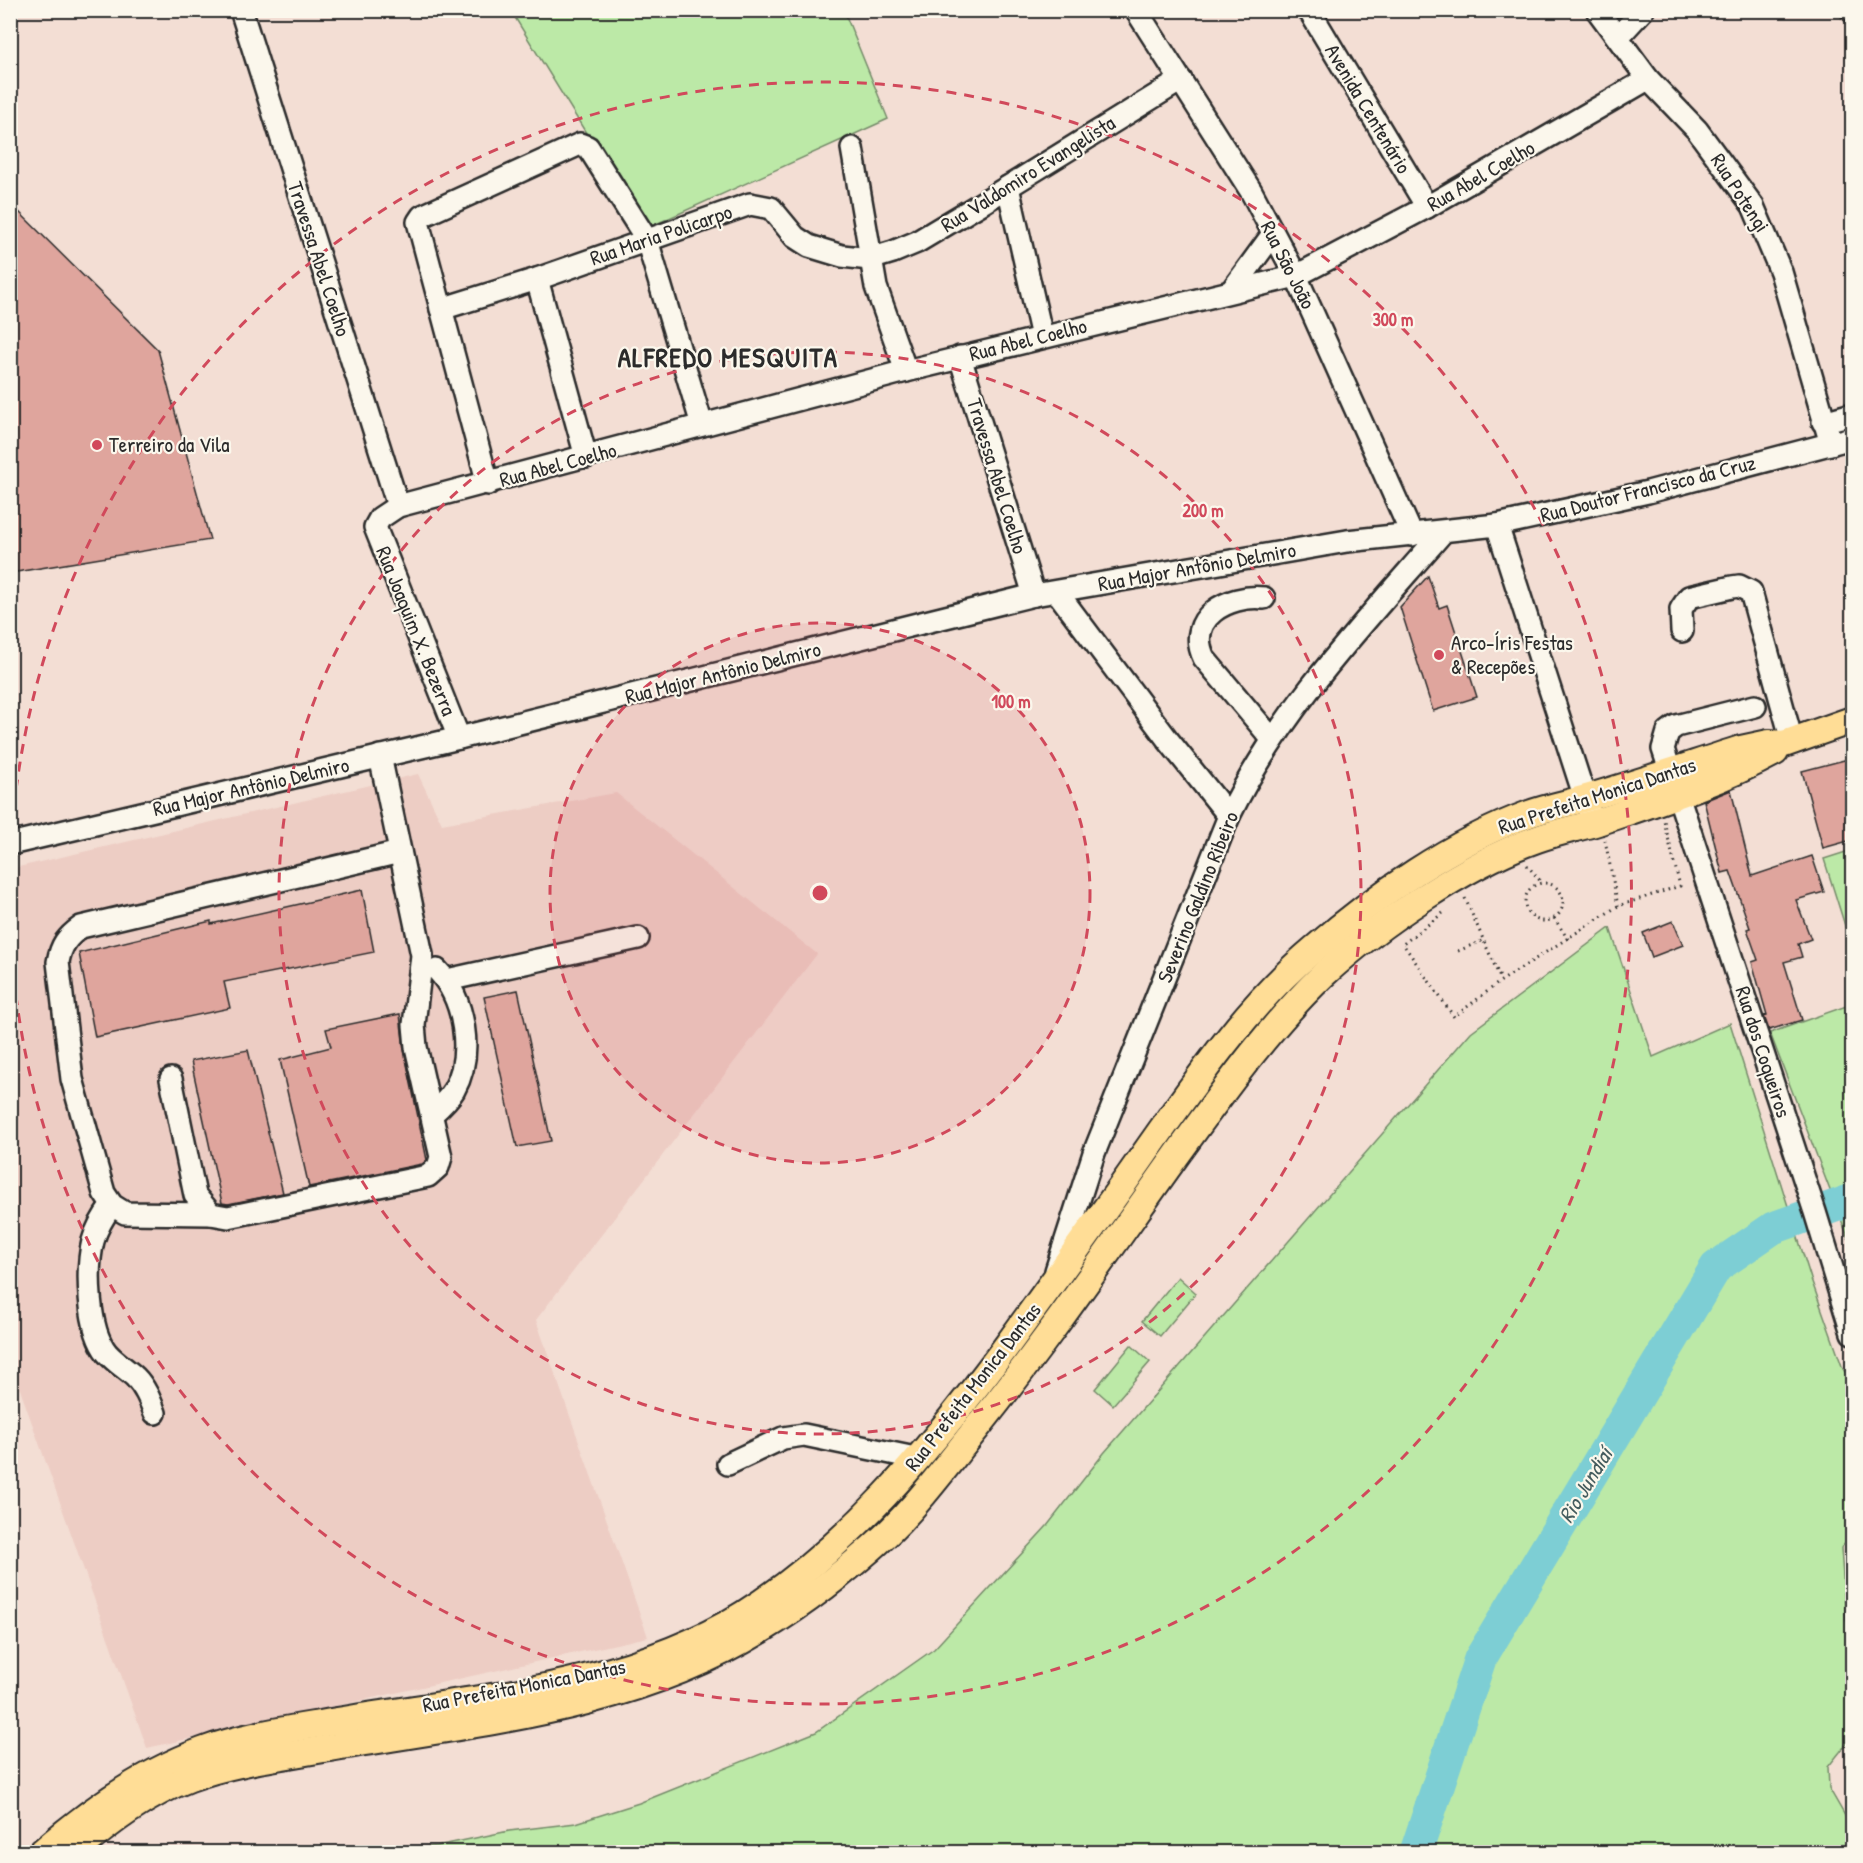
<svg xmlns="http://www.w3.org/2000/svg" width="1863" height="1863" font-family="'Patrick Hand',sans-serif">
  <style>
    .built { fill: #edcdc4 }
    .green { fill: #bce9a7; stroke: #748a69; stroke-width: 1.5 }
    .lines { fill: none; stroke-linecap: round; stroke-linejoin: round }
    .river { stroke: #7dced4; stroke-width: 33 }
    .building { fill: #dfa59d; stroke: #2b2b2b; stroke-width: 1.5 }
    .minor-casing { stroke: #2b2b2b; stroke-width: 26 }
    .major-casing { stroke: #2b2b2b; stroke-width: 30 }
    .path { stroke: #2b2b2b; stroke-width: 3; stroke-dasharray: 1.5 4.5; stroke-linecap: butt }
    .minor { stroke: #fbf7ec; stroke-width: 21 }
    .major { stroke: #ffdd96; stroke-width: 26 }
    .ring { fill: none; stroke: #d1495b; stroke-width: 3; stroke-dasharray: 10 8 }
    .poi-dot { fill: #d1495b; stroke: #fbf7ec; stroke-width: 2 }
    .labels { text-anchor: middle; stroke-width: 4.5; stroke-linejoin: round; paint-order: stroke }
    .street-label { font-size: 21px; fill: #2b2b2b; stroke: #fbf7ec }
    .poi-label { font-size: 21px; fill: #2b2b2b; stroke: #fbf7ec; text-anchor: start }
    .water-label { font-size: 22px; font-style: italic; fill: #445c5e; stroke: #fbf7ec }
    .district-label { font-size: 27px; font-weight: bold; letter-spacing: 1.5px; fill: #2b2b2b; stroke: #fbf7ec }
    .centre { fill: #d1495b; stroke: #fbf7ec; stroke-width: 3 }
    .ring-label { font-size: 18px; text-anchor: middle; font-weight: bold; fill: #d1495b; stroke: #fbf7ec; stroke-width: 4.5; stroke-linejoin: round; paint-order: stroke }
  </style>
  <rect width="100%" height="100%" fill="#f3ded4"/>
  <filter id="ink" filterUnits="userSpaceOnUse"><feTurbulence type="fractalNoise" baseFrequency=".0167" numOctaves="2"/><feDisplacementMap in="SourceGraphic" scale="12" xChannelSelector="R" yChannelSelector="G"/><feConvolveMatrix kernelMatrix="1 2 1 2 8 2 1 2 1" color-interpolation-filters="sRGB"/></filter>
  <g filter="url(#ink)">
    <!-- built -->
    <polygon class="built" points="418,774 442,824 616,793 817,954 536,1320 648,1637 147,1748 11,1364 10,869"/>
    <!-- green -->
    <g class="green">
      <polygon points="511,11 844,11 888,119 645,229"/>
      <polygon points="1852,850 1852,948 1824,859"/>
      <polygon points="1610,928 1653,1057 1730,1023 1811,1279 1843,1369 1852,1382 1852,1536 1841,1548 1846,1620 1852,1633 1852,1737 1828,1767 1829,1788 1852,1828 1852,1846 1846,1852 357,1852 437,1846 509,1831 576,1823 639,1803 816,1732 934,1649 1047,1526 1104,1453 1471,1032"/>
      <polygon points="1852,1004 1852,1248 1770,1033"/>
      <polygon points="1178,1277 1196,1293 1160,1336 1142,1321"/>
      <polygon points="1131,1345 1150,1362 1113,1405 1095,1389"/>
    </g>
    <g class="lines">
      <!-- river -->
      <polyline class="river" points="1416,1852 1480,1659 1716,1267 1773,1228 1852,1200"/>
    </g>
    <!-- building -->
    <g class="building">
      <polygon points="10,203 158,350 210,540 10,573"/>
      <polygon points="1428,576 1439,608 1447,605 1477,697 1433,711 1400,607"/>
      <polygon points="1852,758 1852,840 1823,848 1802,771"/>
      <polygon points="1731,790 1752,876 1812,856 1824,892 1796,900 1811,939 1798,944 1802,957 1784,962 1802,1020 1769,1030 1764,1016 1767,1015 1752,962 1758,960 1747,929 1750,928 1730,871 1722,873 1704,801"/>
      <polygon points="362,890 374,952 224,982 230,1008 95,1037 79,953 211,921 211,924"/>
      <polygon points="1673,921 1683,945 1652,957 1643,933"/>
      <polygon points="518,990 551,1141 517,1147 484,997"/>
      <polygon points="400,1014 404,1050 427,1160 422,1164 309,1187 280,1060 331,1047 326,1029"/>
      <polygon points="248,1050 283,1193 228,1204 222,1203 191,1061"/>
    </g>
    <g class="lines">
      <defs>
        <g id="minor">
          <polyline points="241,10 398,506"/>
          <polyline points="1136,10 1251,191 1296,276 1412,535"/>
          <polyline points="1309,10 1427,207"/>
          <polyline points="1597,10 1648,79 1697,130 1753,206 1781,272 1831,444"/>
          <polyline points="1852,10 1852,11"/>
          <polyline points="1618,37 1643,10"/>
          <polyline points="852,148 876,287 906,371"/>
          <polyline points="1008,187 1042,337"/>
          <polyline points="537,279 586,457"/>
          <polyline points="1232,290 1273,234"/>
          <polyline points="441,309 537,279 750,204 771,208 795,237 809,246 842,256 870,259 893,252 917,242 982,203 1181,80"/>
          <polyline points="960,357 1034,595"/>
          <polyline points="1823,422 1852,414"/>
          <polyline points="488,484 418,222 422,216 580,144 588,147 647,240 702,425"/>
          <polyline points="1497,525 1593,823"/>
          <polyline points="1057,592 1168,740 1229,816"/>
          <path d="M1264,598c-36,-4 -79,20 -60,60l68,81"/>
          <polyline points="1682,631 1681,609 1689,597 1732,587 1739,586 1751,592 1792,741"/>
          <polyline points="1755,706 1676,726 1668,732 1663,749 1815,1212 1852,1333"/>
          <polyline points="459,738 375,527 380,518 398,506 906,371 1296,276 1427,207 1648,79"/>
          <polyline points="10,844 459,738 1034,595 1347,541 1497,525 1648,492 1852,438"/>
          <polyline points="447,980 638,938"/>
          <polyline points="171,1079 195,1195 211,1214 228,1217 428,1176 438,1167 441,1157 416,1047 414,1025 422,955 380,756"/>
          <path d="M432,1114c8,-7 16,-14 22,-24 20,-36 11,-91 -17,-120"/>
          <path d="M112,1205c-9,12 -15,22 -19,36 -7,29 -5,89 14,112 8,9 19,16 28,24 10,10 15,23 20,36"/>
          <path d="M211,1214l-86,-1 -13,-8 -8,-12 -32,-114 -14,-117c3,-17 9,-25 23,-35l319,-75"/>
          <path d="M1056,1271l38,-118 135,-337c53,-108 135,-193 213,-283"/>
          <polyline points="728,1464 783,1438 804,1435 920,1459"/>
        </g>
        <g id="major">
          <path d="M42,1852c48,-42 100,-79 160,-101 43,-16 90,-22 135,-30 135,-23 289,-33 407,-107 107,-68 184,-163 259,-263 48,-66 96,-132 142,-198 51,-72 101,-147 169,-204 61,-53 138,-107 215,-135 19,-7 41,-11 61,-17 51,-15 101,-32 151,-48l28,-6 15,1 68,-24"/>
          <path d="M75,1852c34,-29 72,-58 115,-74 46,-17 97,-22 145,-31 146,-25 297,-38 426,-117 45,-27 87,-60 126,-96 33,-32 60,-69 89,-105 71,-88 135,-182 200,-273 46,-63 91,-127 147,-181 54,-50 145,-112 214,-136 20,-7 41,-11 61,-17 59,-20 122,-40 177,-70"/>
        </g>
      </defs>
      <!-- minor casing -->
      <use href="#minor" class="minor-casing"/>
      <!-- major casing -->
      <use href="#major" class="major-casing"/>
      <!-- path -->
      <g class="path">
        <polyline points="1605,840 1618,906"/>
        <polyline points="1527,865 1542,883"/>
        <circle cx="1544" cy="902" r="19"/>
        <polyline points="1465,898 1501,980"/>
        <polyline points="1443,913 1403,944 1454,1017 1501,981 1618,906 1680,886 1664,821"/>
        <polyline points="1554,918 1568,939"/>
        <polyline points="1458,951 1484,940"/>
      </g>
      <!-- minor -->
      <use href="#minor" class="minor"/>
      <!-- major -->
      <use href="#major" class="major"/>
    </g>
  </g>
  <!-- distance rings -->
  <circle cx="820" cy="893" r="270" fill="#d1495b" fill-opacity=".12"/>
  <g class="ring">
    <circle cx="820" cy="893" r="270"/>
    <circle cx="820" cy="893" r="541"/>
    <path d="M11 843A811 811 0 1 1 11 943"/>
  </g>
  <!-- markers -->
  <g class="poi-dot">
    <circle cx="97" cy="445" r="6"/>
    <circle cx="1439" cy="655" r="6"/>
  </g>
  <g class="labels">
    <!-- street labels -->
    <g class="street-label">
      <text transform="translate(1368 109) rotate(59)" y="7">Avenida Centenário</text>
      <text transform="translate(1028 174) rotate(-32)" y="7">Rua Valdomiro Evangelista</text>
      <text transform="translate(1481 176) rotate(-30)" y="7">Rua Abel Coelho</text>
      <text transform="translate(1740 193) rotate(57)" y="7">Rua Potengi</text>
      <text transform="translate(661 235) rotate(-19)" y="7">Rua Maria Policarpo</text>
      <text transform="translate(319 259) rotate(72)" y="7">Travessa Abel Coelho</text>
      <text transform="translate(1288 265) rotate(63)" y="7">Rua São João</text>
      <text transform="translate(1028 340) rotate(-14)" y="7">Rua Abel Coelho</text>
      <text transform="translate(558 465) rotate(-15)" y="7">Rua Abel Coelho</text>
      <text transform="translate(997 476) rotate(73)" y="7">Travessa Abel Coelho</text>
      <text transform="translate(1648 489) rotate(-14)" y="7">Rua Doutor Francisco da Cruz</text>
      <text transform="translate(1197 567) rotate(-10)" y="7">Rua Major Antônio Delmiro</text>
      <text transform="translate(416 631) rotate(68)" y="7">Rua Joaquim X. Bezerra</text>
      <text transform="translate(723 673) rotate(-14)" y="7">Rua Major Antônio Delmiro</text>
      <text transform="translate(251 787) rotate(-13)" y="7">Rua Major Antônio Delmiro</text>
      <text transform="translate(1597 796) rotate(-18)" y="7">Rua Prefeita Monica Dantas</text>
      <text transform="translate(1198 897) rotate(-68)" y="7">Severino Galdino Ribeiro</text>
      <text transform="translate(1763 1052) rotate(72)" y="7">Rua dos Coqueiros</text>
      <text transform="translate(973 1387) rotate(-52)" y="7">Rua Prefeita Monica Dantas</text>
      <text transform="translate(524 1686) rotate(-11)" y="7">Rua Prefeita Monica Dantas</text>
    </g>
    <!-- poi labels -->
    <g class="poi-label">
      <text x="109" y="452">Terreiro da Vila</text>
      <text x="1451" y="650">Arco-Íris Festas<tspan x="1451" dy="24">&amp; Recepões</tspan></text>
    </g>
    <!-- water labels -->
    <g class="water-label">
      <text transform="translate(1585 1485) rotate(-59)" y="8">Rio Jundiaí</text>
    </g>
    <!-- district labels -->
    <g class="district-label">
      <text x="728" y="367">ALFREDO MESQUITA</text>
    </g>
  </g>
  <circle cx="820" cy="893" r="9" class="centre"/>
  <g class="ring-label">
    <text x="1393" y="326">300 m</text>
    <text x="1203" y="517">200 m</text>
    <text x="1011" y="708">100 m</text>
  </g>
  <!-- margin -->
  <rect width="1863" height="1863" fill="none" stroke="#fbf7ec" stroke-width="36"/>
  <rect x="18" y="18" width="1827" height="1827" fill="none" stroke="#2b2b2b" stroke-width="2" filter="url(#ink)"/>
</svg>
